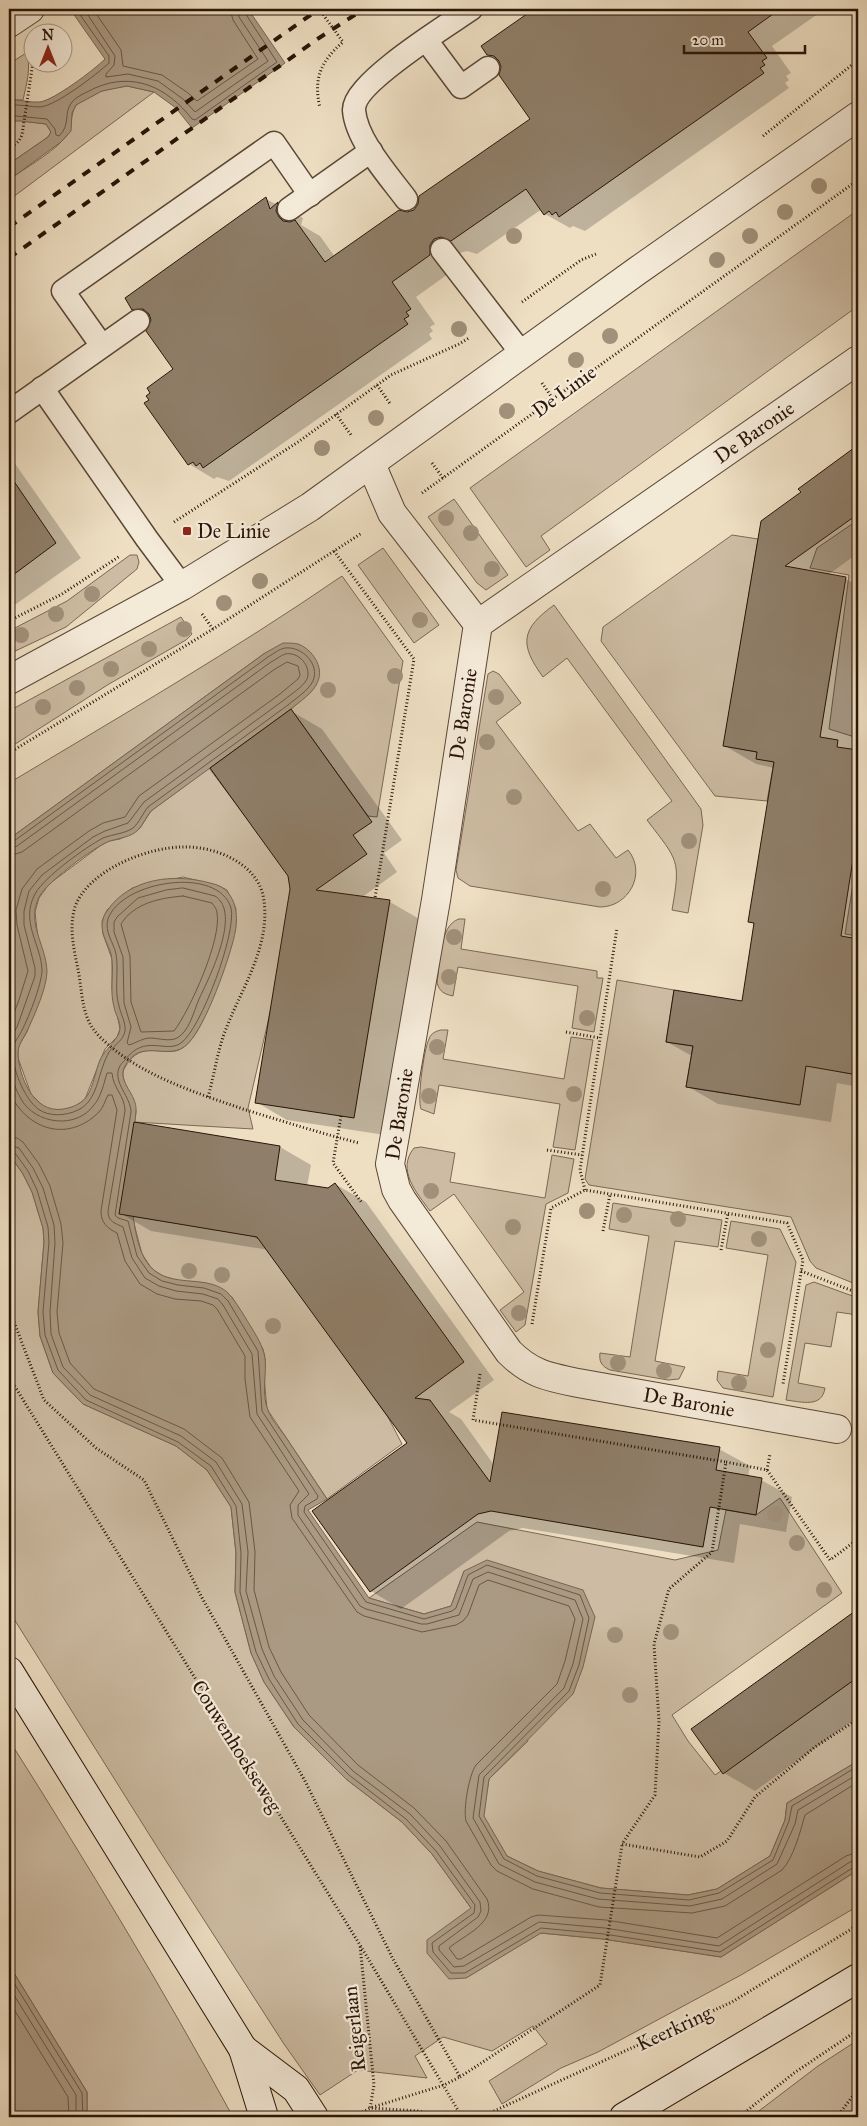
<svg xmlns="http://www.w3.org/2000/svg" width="867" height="2126" font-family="'IM FELL Great Primer',serif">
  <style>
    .green { fill: #cdbca3; stroke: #7b6856 }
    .water { fill: #ab9a83; stroke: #776452 }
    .shadow { fill: #0003 }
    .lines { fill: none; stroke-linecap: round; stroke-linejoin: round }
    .shore { stroke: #6a5746; stroke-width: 1 }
    .building { fill: #8f7e69; stroke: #291408 }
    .lane-casing { stroke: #5a4737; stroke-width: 25 }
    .street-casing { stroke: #5a4737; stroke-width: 30 }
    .secondary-casing { stroke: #291408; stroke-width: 30 }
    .path { stroke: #291408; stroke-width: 3; stroke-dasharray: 1 2.5; stroke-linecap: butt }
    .lane { stroke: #f4ead8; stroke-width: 22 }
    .street { stroke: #f4ead8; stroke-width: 28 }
    .secondary { stroke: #f4ead8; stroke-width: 28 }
    .rail { stroke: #291408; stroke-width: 4; stroke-dasharray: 9 9; stroke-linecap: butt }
    .tree { fill: #a1907a }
    .poi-dot { fill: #8f2418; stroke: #f4ead8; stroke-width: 2 }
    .labels { text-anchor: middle; stroke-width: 4.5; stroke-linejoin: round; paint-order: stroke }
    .street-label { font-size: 20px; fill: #291408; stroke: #f4ead8 }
    .poi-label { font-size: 20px; fill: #291408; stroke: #f4ead8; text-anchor: start }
  </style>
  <rect width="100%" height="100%" fill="#eedfc3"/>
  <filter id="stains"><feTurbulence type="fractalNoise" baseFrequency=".004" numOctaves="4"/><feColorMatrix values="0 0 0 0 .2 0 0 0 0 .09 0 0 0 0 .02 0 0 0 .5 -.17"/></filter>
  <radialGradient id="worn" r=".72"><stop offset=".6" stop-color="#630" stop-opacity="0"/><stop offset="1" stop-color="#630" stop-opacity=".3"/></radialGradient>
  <!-- green -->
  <g class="green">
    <path d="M26,53c6,13 0,33 -3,47h-14v-36z"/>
    <path d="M127,86l27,6 -145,108v-20c17,-13 39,-24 54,-40 11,-11 6,-15 10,-28 5,-19 37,-23 54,-26z"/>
    <polygon points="16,120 46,124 51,132 48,137 9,164 9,128"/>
    <path d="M858,210v96c-106,76 -211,154 -317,230l9,14 -24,17 -56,-79z"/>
    <polygon points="454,499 508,575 486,590 477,583 428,517"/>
    <polygon points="858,520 858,738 829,729 849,575 810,568 817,548"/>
    <polygon points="732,535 758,539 724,746 757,752 774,762 767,801 715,796 601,641 603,627"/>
    <polygon points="383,548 439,625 414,643 358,565"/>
    <polygon points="130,555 137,555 139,562 137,569 66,627 9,654 9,631 67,601"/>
    <path d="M342,576l61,85 -26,156 -9,-1 -77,-107 21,-18 -47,-38 -256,186v-56c112,-67 225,-133 333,-207z"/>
    <path d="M554,605l147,204 2,16 -15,88 -16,-3c9,-51 6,-49 -25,-90l25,-19 -105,-143 -24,19c-24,-33 -22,-48 11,-72z"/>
    <polygon points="181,617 192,634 186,640 109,684 9,748 9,711"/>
    <path d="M493,671l6,3 22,29 -25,19 82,109 12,-7 26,34 12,-8c19,23 1,57 -28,57l-130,-21 -12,-8 -2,-8 32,-196z"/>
    <path d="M209,768l90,120 -51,220 5,21 -119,-7c1,-3 2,-7 2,-11 -2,-11 -17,-33 -12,-42 18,-34 42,-8 60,-22 27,-20 43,-105 52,-138l-9,-19 -8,-4 -36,-9 -51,11 -25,22 -5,11 1,13 9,25v30l8,40 -3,8 -12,12 -20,50 -9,7 -13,4h-11l-9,-4 -12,-12 -13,-36v-11l9,-15 19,-66 -8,-27 -3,-27 4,-14 10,-14 51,-38 9,-5 11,-2 20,-11 11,-17z"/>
    <polygon points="858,853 858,936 845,934"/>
    <path d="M459,919h6l-4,30 136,22v7h6l-9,54 -22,-4 6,-42 -120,-19 -5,29c-9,-2 -13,-4 -16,-13 3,-18 2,-58 22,-64z"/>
    <polygon points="617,980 674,990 666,1042 693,1046 686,1087 799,1105 809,1045 839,1050 836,1071 858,1075 858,1285 816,1268 810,1261 791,1217 589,1185 585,1179"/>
    <path d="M441,1030h7l-5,29 121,20 7,-42 22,3 -18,110 -22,-3 7,-43 -121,-19 -5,29 -13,-5c-4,-10 3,-60 8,-70 2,-6 7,-8 12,-9z"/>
    <path d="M421,1147l34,6 -5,29 95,16 7,-43 22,4 -6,34 -22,11 -21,121 -9,7 -16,-22 24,-18 -70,-98 -24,17c-13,-18 -34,-41 -16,-63z"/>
    <polygon points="9,1154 23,1174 32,1192 43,1228 44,1242 38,1312 40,1336 53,1373 83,1404 176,1446 207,1470 231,1507 236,1553 235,1592 251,1653 264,1682 294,1727 346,1779 402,1822 432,1854 471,1908 466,1978 540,1933 603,1939 721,1957 858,1870 858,1906 741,1975 598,2052 561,2068 502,2104 489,2081 547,2044 533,2026 492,2051 443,2037 415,2056 427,2078 358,2070 320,2095 284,2044 159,1850 9,1611"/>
    <path d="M613,1203l109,17 -4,27 -43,-6 -20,120 30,6 -6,12 -11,1 -58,-10c-9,-4 -11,-9 -10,-17l30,4 19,-121 -40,-7z"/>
    <polygon points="132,1216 254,1236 260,1240 388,1417 402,1444 327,1499 267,1409 264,1377 265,1359 263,1349 232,1297 205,1283 179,1281 163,1276 152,1269 142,1254"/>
    <polygon points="731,1221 780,1229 796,1262 773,1397 723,1388 717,1380 718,1371 748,1376 768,1255 726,1248"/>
    <path d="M814,1282l44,16v17l-21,-3 -6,35 -26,-4 -7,40 27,5c-3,20 -23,14 -39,12l20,-115z"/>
    <polygon points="780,1498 842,1593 672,1715 688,1741 715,1775 858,1676 858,1761 787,1803 785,1820 770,1856 717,1889 688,1895 601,1888 538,1871 507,1856 483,1816 489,1779 528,1741 464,1571 451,1606 424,1614 369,1598 477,1522 675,1560 718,1550 726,1510 756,1515"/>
    <path d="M9,1740c78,123 154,249 224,377h-146v-25l-78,-127z"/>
    <polygon points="858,2040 858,2117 751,2117 818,2066"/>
  </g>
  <!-- water -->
  <g class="water">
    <path d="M70,9h178l37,54 -93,65 -16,-20 -22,-16 -27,-6 -25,5 -26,14 -4,8 -1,18 -10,11 -52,38v-16l39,-27 3,-5 -5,-8 -26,-3h-4l-7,7v-28c10,-1 21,3 31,2 14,-2 54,-32 65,-43z"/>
    <path d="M283,643c4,0 11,0 15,1 14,5 26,23 20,37 -4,12 -18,20 -27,28l-140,102c-5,6 -8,14 -13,19 -7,7 -18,8 -28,11 -15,5 -64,42 -71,56 -13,26 7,48 8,74 0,16 -12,43 -19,58 -4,9 -11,16 -10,27 3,27 19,61 50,52 8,-2 15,-6 19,-12 7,-11 8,-24 13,-36 4,-10 20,-22 20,-31 1,-7 -5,-15 -6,-22 -5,-17 1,-36 -3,-53 -3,-10 -9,-18 -9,-29 1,-5 1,-9 5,-14 22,-33 67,-38 103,-28 8,2 14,4 19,11 11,15 8,34 3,51 -6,22 -29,89 -48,102 -18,13 -46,-10 -60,21 -6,14 13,27 12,42 -3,38 -14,137 19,161 21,16 52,4 72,21 7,7 13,17 18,25 7,12 18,27 20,41 2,16 -4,36 3,52 3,9 11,18 17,26 14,21 28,42 42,63l-19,11 61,88 55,16 27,-8 13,-35 23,-11 96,30 12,27 -12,50 -10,27 -84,85 -5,37 23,40 31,15 63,17 87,7 29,-6 53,-33 15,-36 2,-17 71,-42v109l-137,87 -118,-18 -62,-6 -75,45 -17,1 -22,-26v-13l44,-32 -39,-54 -30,-32 -56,-43 -52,-52 -30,-45 -13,-29 -16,-61 1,-39 -5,-46 -24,-37 -31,-24 -93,-42 -30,-31 -13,-37 -2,-24 6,-70 -1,-14 -11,-36 -9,-18 -14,-20v-315l256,-186z"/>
    <polygon points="9,1965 87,2092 87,2117 9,2117"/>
  </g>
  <!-- shadow -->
  <g class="shadow">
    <polygon points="537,9 825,9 772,46 791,73 786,76 789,80 785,83 789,88 585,231 573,226 570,228 545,214 542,209 477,254 467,251 460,253 455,260 455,269 416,297 435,324 430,327 433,331 429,334 432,339 229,481 217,477 214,479 189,464 175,369 152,320 132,309 266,199 303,218 301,225 320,236 335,257 414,211 531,119 500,61 488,54 483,47"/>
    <polygon points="858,447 858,553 828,575 846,579 858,586 858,711 852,750 858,752 858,1087 837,1083 831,1122 718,1104 687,1086 692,1056 667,1042 743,1003 755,925 749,921 774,768 756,764 725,746 803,492 800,489"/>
    <polygon points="9,455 81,558 9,609"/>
    <polygon points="291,711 322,729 402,840 384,853 397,872 361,898 390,902 421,920 385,1135 287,1120 256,1102 292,889"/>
    <polygon points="135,1124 280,1147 311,1165 307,1186 328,1190 335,1184 366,1202 494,1380 449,1412 461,1419 494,1465 719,1449 750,1466 748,1477 761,1480 792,1497 786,1532 740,1524 734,1563 523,1528 509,1531 401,1609 371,1591 408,1444 269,1250 151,1231 120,1213"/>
    <polygon points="858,1610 858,1717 755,1791 724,1773 692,1730"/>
  </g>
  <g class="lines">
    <!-- shore -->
    <g class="shore">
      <polyline points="84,9 115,56 114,65 106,74 106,77 128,74 158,81 183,99 195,112 268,61 239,17 237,9"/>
      <polyline points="93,9 121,50 123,66 162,75 188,93 197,101 258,59 233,20 230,9"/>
      <path d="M9,105c10,-1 21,2 31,2 16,-1 57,-33 69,-44v-7l-33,-47"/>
      <path d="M9,121l7,-5 31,3 8,10 1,6 3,1c12,-11 4,-23 13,-34 6,-7 16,-10 23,-14 39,-17 73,0 97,31l3,1 82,-58 -32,-49 -1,-4"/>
      <path d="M9,842l5,-1 254,-184c5,-3 11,-8 17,-9 17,-2 35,16 28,33 -5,10 -17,17 -25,24l-140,102c-5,6 -9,16 -15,21 -9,6 -20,6 -30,10 -17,9 -59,39 -68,56 -15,28 6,50 7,76 0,14 -15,52 -22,64 -3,5 -6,9 -7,14 -2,19 11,50 25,61 11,8 28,7 40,1 17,-8 19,-28 25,-44 1,-4 4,-10 6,-14 6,-8 14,-11 16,-21 1,-8 -4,-16 -6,-25 -5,-16 0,-35 -3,-52 -2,-11 -12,-22 -8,-35 13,-38 110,-54 123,-11 6,24 -30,121 -50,135 -15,11 -36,-10 -56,17 -2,2 -5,5 -6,8 -6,15 12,29 12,44l-16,103 3,3 10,3 9,35 12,17 13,8 16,4 26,3 17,6 7,7 30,50 4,60 56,85 -1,3 -12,7 -1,6 62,90 58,17 28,-8 4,-3 12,-33 19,-10 93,30 9,23 -10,47 -10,26 -85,86 -5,39 25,43 33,17 63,17 89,7 30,-7 54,-33 16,-39 3,-15 66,-40"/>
      <path d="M9,849l8,-3 254,-184c4,-2 9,-6 14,-8 13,-3 27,12 22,25 -4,8 -16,15 -23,21l-140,102 -16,21 -23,8 -12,6 -51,38 -13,16 -5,20v14l11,43v8l-18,51 -8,14"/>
      <polyline points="9,856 22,852 275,669 287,662 298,666 300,675 298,679 280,694 139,796 125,817 103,823 89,831 37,869 22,889 16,910 17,925 28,971 19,1000 9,1026"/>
      <path d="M183,888l32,8c27,17 -6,82 -16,103 -5,12 -10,33 -22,39 -7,4 -19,0 -27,0 -7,0 -14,5 -21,7l-2,-2 4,-16 -7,-24 -1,-46 -9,-25v-10l3,-5 21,-19 28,-8z"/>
      <path d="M183,896l29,7c2,3 5,6 5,10 5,26 -27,97 -43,118l-33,1 -10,-30 -1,-46 -9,-32c13,-21 39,-26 62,-28z"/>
      <path d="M9,1066c3,12 6,23 12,33 14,25 55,31 73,6 7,-8 10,-22 13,-32h5c1,15 13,23 13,38l-17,100c0,11 7,12 15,16l9,31 13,20 14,8 17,5 27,3 15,5 5,6 29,49 5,60 52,80 -11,11v10l62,91 6,3 55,15h6l32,-9 14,-36 15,-7 87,28 8,19 -10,45 -9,24 -85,87 -6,43 26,46 36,18 63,17 92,7 32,-7 55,-35 18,-40 3,-14 60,-36"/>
      <path d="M9,1091c16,38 58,53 90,21 4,-4 6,-11 9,-17h4l5,15 -16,101c0,12 6,17 16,22l8,28 15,23 17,10 18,5 26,2 12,4 4,4 28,47v23l5,38 49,74 -9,14 2,13 65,94 7,4 58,16 34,-7 7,-4 5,-6 11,-30 9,-5 81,26 6,13 -10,42 -8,23 -81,81c-7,10 -13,44 -10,56l25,44 6,6 36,18 66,18 93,6 33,-7 57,-36c12,-13 18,-38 23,-55l53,-33"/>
      <path d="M9,1137l8,1 6,4 16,22 11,22 11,38 2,19 -6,69 2,21 11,30 24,26 90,40 38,29 27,44 6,50 -1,38 15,57 12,25 28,43 49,50 56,43 32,33 41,58c10,24 -23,36 -38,49l8,11h4l70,-42 7,-2 68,5 111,18 129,-82 12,-4"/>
      <polyline points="9,1145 19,1148 33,1168 43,1188 54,1225 55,1243 50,1312 51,1334 63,1367 90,1395 181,1436 216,1462 242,1504 248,1552 246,1591 262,1649 274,1676 303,1720 353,1771 410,1814 440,1846 480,1902 481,1911 478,1917 439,1946 439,1950 454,1967 464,1966 539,1922 605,1928 719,1946 850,1862 858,1860"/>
      <polyline points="9,1151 15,1153 28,1171 37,1190 48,1227 49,1242 43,1312 45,1335 58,1370 86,1400 178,1442 211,1466 236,1506 241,1553 240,1592 256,1652 269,1679 298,1724 349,1775 406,1819 436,1851 475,1905 474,1913 432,1943 433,1952 451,1973 465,1973 541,1928 604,1934 720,1952 854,1867 858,1866"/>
      <polyline points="9,1975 82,2093 83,2117"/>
      <polyline points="9,1987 76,2095 76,2117"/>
      <polyline points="9,2001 68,2097 69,2117"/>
    </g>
  </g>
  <!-- building -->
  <g class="building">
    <polygon points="534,9 780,9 748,32 767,58 762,61 765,65 760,68 764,73 559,217 556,212 552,215 549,211 544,215 526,189 451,241 441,237 434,239 430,245 430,255 392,282 411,309 406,312 409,316 404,319 408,324 203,468 200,463 196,466 193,462 188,465 144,403 149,400 146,396 150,393 147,388 173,369 146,331 151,320 149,314 143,309 132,310 125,298 266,197 270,209 278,202 276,211 279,217 283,221 290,222 295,220 325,262 399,210 407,212 414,210 418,204 419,196 530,119 499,75 501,67 499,61 494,56 487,55 481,46"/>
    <polygon points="858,445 858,514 785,566 846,577 820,737 838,740 837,747 858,750 858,827 841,936 858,939 858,1075 806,1066 800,1105 686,1087 693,1046 666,1042 674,990 742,1001 754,923 748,922 774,762 756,759 757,752 723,746 761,521 801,492 798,489"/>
    <polygon points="9,474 56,543 9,578"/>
    <polygon points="291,709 372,822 353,835 367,854 316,890 390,900 354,1118 255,1103 290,889 288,876 210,768"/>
    <polygon points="134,1122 280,1146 275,1180 328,1188 335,1183 464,1362 415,1398 430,1400 490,1482 502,1412 720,1447 716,1470 762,1478 756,1515 710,1507 703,1547 491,1511 478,1514 370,1592 312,1511 407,1443 257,1237 119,1214"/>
    <polygon points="858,1609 858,1677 723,1774 691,1729"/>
  </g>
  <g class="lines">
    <defs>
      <g id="lane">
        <polyline points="426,40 461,87 488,68"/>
        <path d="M406,199c-17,-23 -50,-59 -52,-89 -1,-27 94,-85 117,-101"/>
        <polyline points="289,209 371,151"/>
        <polyline points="442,250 523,355"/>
        <polyline points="102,346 63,291 274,143 310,195"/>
        <polyline points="42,388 147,539 182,586"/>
        <polyline points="9,412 138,321"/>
      </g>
      <g id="street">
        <polyline points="9,23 30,9"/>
        <polyline points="371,464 392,513 478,624"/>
        <polyline points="9,680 182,586 310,507 637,271 858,116"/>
        <path d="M837,1429l-259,-46c-30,-6 -47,-9 -69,-31l-107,-152 -6,-11 -6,-25 46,-264 42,-276 380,-264"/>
      </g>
      <g id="secondary">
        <polyline points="9,1671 243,2049 264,2117"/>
        <polyline points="243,2049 296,2089 314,2117"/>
        <polyline points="624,2117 858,1978"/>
      </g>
    </defs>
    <!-- lane casing -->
    <use href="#lane" class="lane-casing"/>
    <!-- street casing -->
    <use href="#street" class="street-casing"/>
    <!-- secondary casing -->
    <use href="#secondary" class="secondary-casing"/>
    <!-- path -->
    <g class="path">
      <path d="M319,9l24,33c-22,19 -30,36 -23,66"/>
      <polyline points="763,136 858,60"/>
      <polyline points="9,149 19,141 22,135 33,62"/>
      <polyline points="522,302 581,260 596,254"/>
      <polyline points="542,383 553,399"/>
      <polyline points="377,385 391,405"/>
      <polyline points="336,414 351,435"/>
      <polyline points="432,463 443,478"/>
      <polyline points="422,493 858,180"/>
      <polyline points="174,522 298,442 391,375 459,344 469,338"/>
      <polyline points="334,551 414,659 375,898"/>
      <polyline points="202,614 213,629"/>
      <polyline points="9,621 62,594 120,556"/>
      <polyline points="858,633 858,638"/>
      <polyline points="9,753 213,629 362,533"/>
      <polyline points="566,1032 600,1038"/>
      <path d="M208,1097c6,-21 9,-43 16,-63 16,-44 49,-89 39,-139 -8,-33 -49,-49 -80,-48 -35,0 -95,23 -108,60 -7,23 0,45 4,68 4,24 3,45 22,63 38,37 93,54 142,71 39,12 77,24 116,34"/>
      <polyline points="341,1116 333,1163 362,1203"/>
      <polyline points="547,1150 582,1155"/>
      <polyline points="585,1190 580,1170 617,928"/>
      <polyline points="603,1231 610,1194"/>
      <polyline points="721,1250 728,1213"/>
      <polyline points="801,1271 858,1293"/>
      <polyline points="9,1309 44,1400 96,1448 144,1480 201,1596 305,1781 393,1959 460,2077 444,2085 370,2108 374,2085 360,1945"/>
      <polyline points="532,1324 551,1208 585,1190 787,1223 803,1260 783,1384"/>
      <polyline points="480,1374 473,1420 726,1462"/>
      <polyline points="9,1377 360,1945 462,2117"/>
      <polyline points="767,1470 770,1454"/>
      <polyline points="858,1539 830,1560 767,1470 726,1462 712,1552 669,1589 654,1644 659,1721 655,1795 622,1844 700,1857 727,1841 755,1797 815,1747 858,1719"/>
      <polyline points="460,2077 600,1985 622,1845"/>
      <polyline points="353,2117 370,2108 419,2111 437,2117"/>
      <polyline points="481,2117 732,2002 858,1925"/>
      <polyline points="739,2117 794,2073 858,2030"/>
      <polyline points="837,2117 858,2089"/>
    </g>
    <!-- lane -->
    <use href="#lane" class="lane"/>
    <!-- street -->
    <use href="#street" class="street"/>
    <!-- secondary -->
    <use href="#secondary" class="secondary"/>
    <!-- rail -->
    <g class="rail">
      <polyline points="9,227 319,9"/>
      <polyline points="9,258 319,38 364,9"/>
    </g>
  </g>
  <!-- trees -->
  <g class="tree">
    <circle cx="819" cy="186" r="8"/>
    <circle cx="785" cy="212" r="8"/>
    <circle cx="514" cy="236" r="8"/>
    <circle cx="750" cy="236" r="8"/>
    <circle cx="717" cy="260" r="8"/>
    <circle cx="459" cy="329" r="8"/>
    <circle cx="610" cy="336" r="8"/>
    <circle cx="576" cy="360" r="8"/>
    <circle cx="507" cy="411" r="8"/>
    <circle cx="376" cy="418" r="8"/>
    <circle cx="322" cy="448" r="8"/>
    <circle cx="446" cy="518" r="8"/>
    <circle cx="471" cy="533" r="8"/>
    <circle cx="492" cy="569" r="8"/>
    <circle cx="260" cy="581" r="8"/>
    <circle cx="92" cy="594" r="8"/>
    <circle cx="224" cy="603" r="8"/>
    <circle cx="56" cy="614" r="8"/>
    <circle cx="420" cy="620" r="8"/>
    <circle cx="184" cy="629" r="8"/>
    <circle cx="21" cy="635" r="8"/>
    <circle cx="149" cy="649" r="8"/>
    <circle cx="111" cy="669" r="8"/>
    <circle cx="395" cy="676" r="8"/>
    <circle cx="77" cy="688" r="8"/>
    <circle cx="328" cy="690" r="8"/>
    <circle cx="496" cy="697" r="8"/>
    <circle cx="43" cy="707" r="8"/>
    <circle cx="487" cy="742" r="8"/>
    <circle cx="514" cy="797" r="8"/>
    <circle cx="689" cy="841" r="8"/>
    <circle cx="603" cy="889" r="8"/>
    <circle cx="454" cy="937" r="8"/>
    <circle cx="449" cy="977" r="8"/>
    <circle cx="587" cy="1018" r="8"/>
    <circle cx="437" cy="1047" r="8"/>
    <circle cx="574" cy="1094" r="8"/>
    <circle cx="429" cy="1096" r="8"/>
    <circle cx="431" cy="1191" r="8"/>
    <circle cx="587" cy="1211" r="8"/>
    <circle cx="624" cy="1215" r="8"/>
    <circle cx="678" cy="1219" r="8"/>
    <circle cx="513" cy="1227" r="8"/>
    <circle cx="759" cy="1239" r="8"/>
    <circle cx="189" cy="1271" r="8"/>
    <circle cx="222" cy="1275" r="8"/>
    <circle cx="519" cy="1313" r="8"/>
    <circle cx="273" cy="1326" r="8"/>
    <circle cx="768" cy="1350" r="8"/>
    <circle cx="618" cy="1363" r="8"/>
    <circle cx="664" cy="1371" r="8"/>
    <circle cx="739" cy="1383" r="8"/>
    <circle cx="775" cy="1514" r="8"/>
    <circle cx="797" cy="1543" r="8"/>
    <circle cx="824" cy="1590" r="8"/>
    <circle cx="671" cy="1632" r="8"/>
    <circle cx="615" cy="1635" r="8"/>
    <circle cx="630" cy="1695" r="8"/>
  </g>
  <!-- markers -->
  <rect class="poi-dot" x="182" y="526" width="10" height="10" rx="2.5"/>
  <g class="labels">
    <!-- street labels -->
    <g class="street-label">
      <text transform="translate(564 391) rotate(-36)" y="7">De Linie</text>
      <text transform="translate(754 432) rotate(-35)" y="7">De Baronie</text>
      <text transform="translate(463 714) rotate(-81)" y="7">De Baronie</text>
      <text transform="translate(399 1114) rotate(-81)" y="7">De Baronie</text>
      <text transform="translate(689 1402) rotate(10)" y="7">De Baronie</text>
      <text transform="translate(237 1746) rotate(58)" y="7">Couwenhoekseweg</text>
      <text transform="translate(674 2028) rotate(-25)" y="7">Keerkring</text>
      <text transform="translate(354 2029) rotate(-96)" y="7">Reigerlaan</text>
    </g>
    <!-- poi labels -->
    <g class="poi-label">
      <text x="197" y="538">De Linie</text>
    </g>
  </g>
  <!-- margin -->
  <rect width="867" height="2126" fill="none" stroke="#eedfc3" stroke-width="30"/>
  <rect x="10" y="10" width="847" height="2106" fill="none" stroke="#291408" stroke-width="2.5"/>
  <rect x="15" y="15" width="837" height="2096" fill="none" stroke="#291408"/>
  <!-- north arrow -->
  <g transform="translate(48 48)"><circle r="24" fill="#f4ead8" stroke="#a39485"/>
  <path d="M0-4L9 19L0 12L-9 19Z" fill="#8f2418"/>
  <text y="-8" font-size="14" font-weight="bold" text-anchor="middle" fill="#291408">N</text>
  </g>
  <!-- scale -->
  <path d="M684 45v8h121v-8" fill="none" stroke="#291408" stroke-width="2.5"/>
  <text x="692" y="45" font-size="15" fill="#291408" stroke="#f4ead8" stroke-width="4" paint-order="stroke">20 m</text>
  <rect width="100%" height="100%" filter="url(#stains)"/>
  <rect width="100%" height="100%" fill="url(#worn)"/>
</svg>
